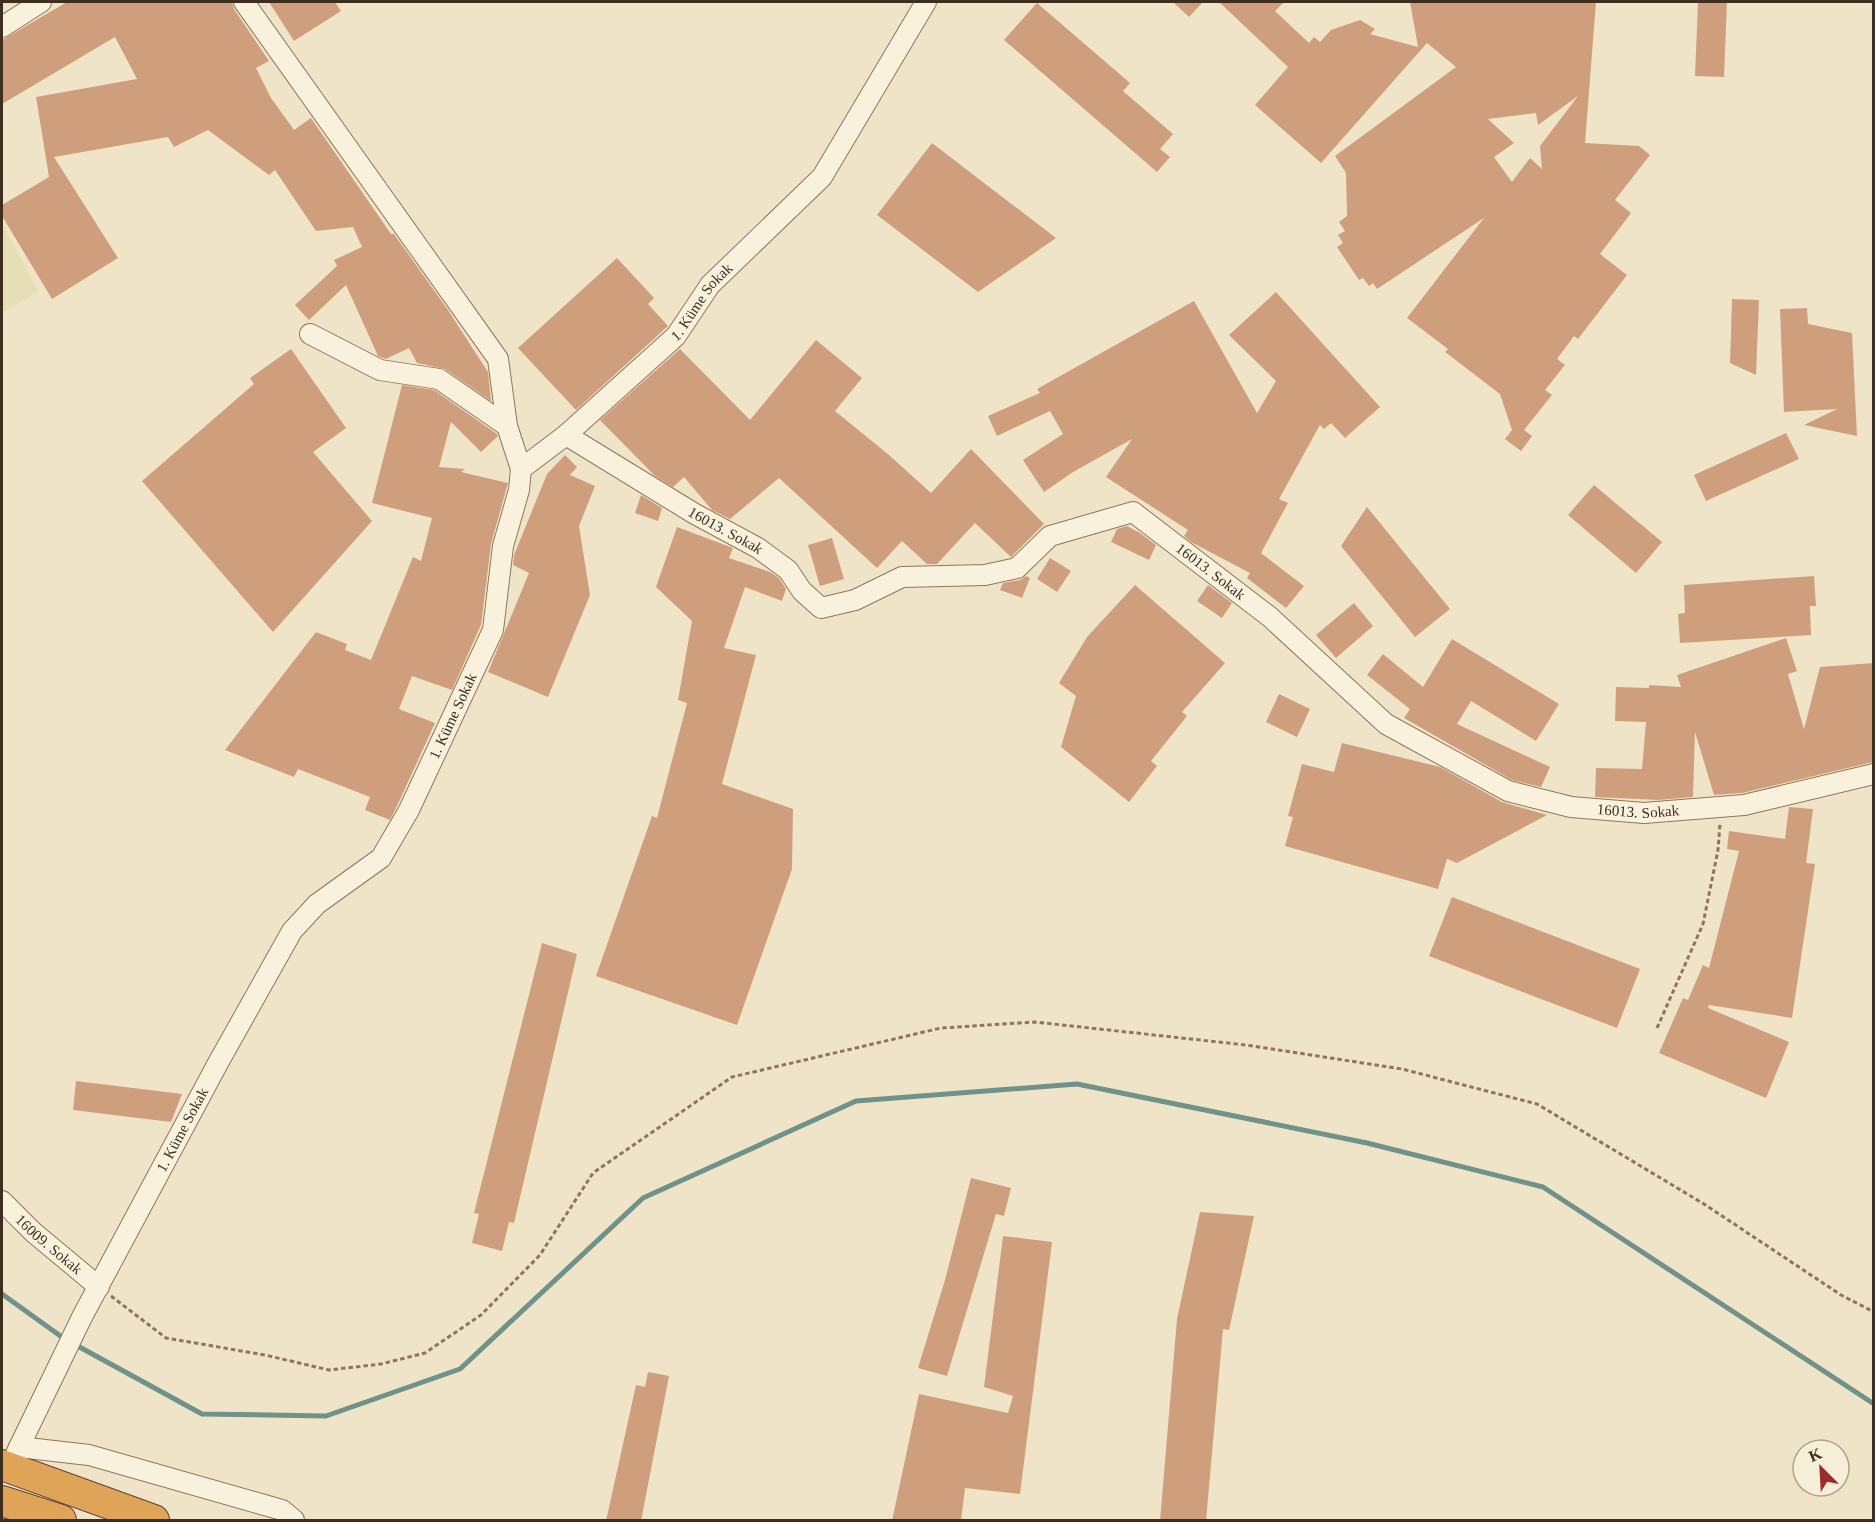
<svg xmlns="http://www.w3.org/2000/svg" width="1875" height="1522" font-family="Georgia,serif">
  <style>
    .farmland { fill: #e6deb5 }
    .lines { fill: none; stroke-linecap: round; stroke-linejoin: round }
    .stream { stroke: #6f938a; stroke-width: 5 }
    .building { fill: #cf9f7d; fill-rule: evenodd }
    .minor-casing { stroke: #8d765c; stroke-width: 22 }
    .highway-casing { stroke: #5b4430; stroke-width: 32 }
    .path { stroke: #8d765c; stroke-width: 3; stroke-dasharray: 4.5 3; stroke-linecap: butt }
    .minor { stroke: #faf1dc; stroke-width: 20 }
    .highway { stroke: #e0a458; stroke-width: 30 }
    .labels { text-anchor: middle; stroke-width: 6; stroke-linejoin: round; paint-order: stroke }
    .street-label { font-size: 15px; fill: #3d2e20; stroke: #f7eed8 }
  </style>
  <rect width="100%" height="100%" fill="#f0e4c8"/>
  <!-- farmland -->
  <polygon class="farmland" points="2,224 39,291 2,313"/>
  <g class="lines">
    <!-- stream -->
    <g class="stream">
      <polyline points="2,1294 66,1340"/>
      <polyline points="74,1344 202,1414 326,1416 460,1369 643,1198 856,1101 1077,1084 1367,1143 1543,1187 1874,1404"/>
    </g>
  </g>
  <!-- building -->
  <g class="building">
    <polygon points="67,2 232,2 234,9 269,61 256,68 271,98 294,130 311,118 391,234 394,234 448,310 488,372 491,401 445,369 417,363 409,348 386,359 378,356 346,285 309,320 295,305 337,266 334,260 362,247 353,227 316,231 275,170 269,175 208,130 174,147 168,137 54,157 118,258 52,299 2,216 2,205 49,177 36,97 137,79 115,37 2,104 2,40"/>
    <polygon points="269,2 335,2 341,11 294,41"/>
    <polygon points="1173,2 1203,2 1189,17"/>
    <path d="M1219,2h65l-9,9 34,32 5,-6 6,5 11,-12 29,-10 15,9 -5,5 48,13 -8,-45h186l-11,141 54,3 11,9 -35,45 16,13 -31,41 27,21 -49,64 -4,-3 -17,23 8,6 -20,25 7,5 -28,35 8,6 -11,15 -16,-12 7,-9 -12,-36 -55,-42 3,-3 -41,-31 77,-100 -107,71 -4,-6 -4,3 -6,-8 -4,2 -22,-33 6,-4 -5,-8 7,-4 -6,-9 8,-6 -1,-43 -11,-17 121,-89 -29,-24 -106,120 -66,-58 33,-38zM1578,96l-38,50 2,23 -12,-11 -18,24 -18,-25 20,-14 -26,-24 48,-6 2,12z"/>
    <polygon points="1698,2 1727,2 1724,77 1695,76"/>
    <polygon points="1037,3 1130,83 1123,91 1173,134 1160,149 1170,157 1157,172 1004,40"/>
    <polygon points="932,143 1056,238 978,292 877,215"/>
    <polygon points="617,258 654,298 648,304 668,326 576,410 518,348"/>
    <polygon points="1276,292 1380,407 1345,438 1331,423 1324,429 1320,425 1279,499 1288,503 1261,553 1304,586 1286,608 1247,578 1250,573 1191,542 1184,536 1188,530 1106,477 1132,439 1073,472 1044,492 1023,460 1063,434 1050,411 997,436 988,416 1040,393 1037,389 1194,301 1257,413 1276,381 1229,335"/>
    <polygon points="1732,299 1759,300 1756,375 1730,363"/>
    <polygon points="1807,308 1808,324 1852,333 1857,436 1804,425 1837,409 1784,412 1780,309"/>
    <polygon points="816,340 862,378 835,411 889,455 931,493 971,449 1044,524 1011,557 975,523 937,564 927,564 902,541 877,568 779,478 730,519 712,510 684,477 673,487 655,476 600,420 680,349 750,420"/>
    <polygon points="291,349 346,428 313,452 372,521 273,632 142,481 254,384 250,378"/>
    <polygon points="402,385 434,390 497,434 498,436 481,452 451,422 439,467 465,469 461,472 508,483 491,544 481,625 452,690 412,676 399,709 435,723 398,804 390,820 365,810 370,797 298,769 294,777 225,750 316,632 347,644 345,650 371,660 413,557 421,561 432,518 372,503"/>
    <polygon points="1786,433 1799,459 1706,501 1694,475"/>
    <polygon points="565,455 577,467 570,475 595,486 579,526 590,595 548,697 488,672 529,573 513,565 514,555 547,474"/>
    <polygon points="1594,485 1662,542 1636,573 1568,515"/>
    <polygon points="641,495 662,508 658,521 635,513"/>
    <polygon points="1367,507 1450,609 1415,637 1341,546"/>
    <polygon points="1127,526 1140,533 1156,545 1149,560 1111,542 1117,529"/>
    <polygon points="677,527 733,548 729,558 770,572 779,578 786,589 782,601 745,587 724,648 756,655 722,784 793,809 792,869 737,1025 596,976 652,816 657,818 687,703 678,700 692,621 656,587"/>
    <polygon points="832,538 844,579 820,586 808,545"/>
    <polygon points="1050,558 1071,571 1057,592 1037,579"/>
    <polygon points="1026,576 1030,578 1022,598 1000,590 1003,583 1020,580"/>
    <polygon points="1814,576 1816,606 1810,606 1811,635 1680,643 1678,614 1685,613 1684,585"/>
    <polygon points="1135,585 1225,663 1182,712 1187,716 1151,761 1157,766 1129,802 1061,747 1076,696 1059,683 1087,637"/>
    <polygon points="1208,585 1232,603 1222,618 1197,601"/>
    <polygon points="1354,603 1373,626 1336,658 1316,635"/>
    <polygon points="1786,638 1797,671 1788,674 1804,729 1820,667 1874,663 1873,762 1742,793 1714,795 1695,732 1693,797 1658,800 1595,797 1596,768 1642,769 1646,722 1615,721 1616,687 1649,688 1649,685 1681,687 1677,675"/>
    <polygon points="1452,639 1559,704 1536,741 1471,701 1457,724 1550,767 1541,787 1512,780 1404,718 1410,709 1367,675 1383,654 1423,687"/>
    <polygon points="1279,694 1310,709 1297,737 1266,722"/>
    <polygon points="1342,743 1440,767 1502,802 1547,815 1457,863 1447,859 1438,889 1285,846 1293,817 1288,816 1302,764 1334,772"/>
    <polygon points="1789,807 1813,809 1806,863 1815,864 1792,1018 1709,1005 1708,1008 1789,1042 1766,1098 1659,1053 1683,998 1688,1000 1703,965 1709,968 1739,851 1727,849 1729,831 1785,839"/>
    <polygon points="1452,897 1640,969 1617,1028 1429,956"/>
    <polygon points="542,943 577,954 514,1223 509,1222 502,1251 472,1243 479,1214 474,1213"/>
    <polygon points="76,1081 182,1094 171,1122 73,1110"/>
    <polygon points="971,1178 1011,1188 1004,1216 996,1214 947,1376 918,1368 945,1280"/>
    <polygon points="1200,1212 1254,1216 1229,1330 1223,1329 1206,1521 1160,1521 1177,1319"/>
    <polygon points="1003,1236 1052,1242 1020,1494 965,1488 961,1521 892,1521 919,1394 1008,1413 1013,1396 984,1387"/>
    <polygon points="648,1372 669,1376 641,1521 606,1521 636,1385 645,1387"/>
  </g>
  <g class="lines">
    <defs>
      <g id="minor">
        <polyline points="244,2 498,359 507,426"/>
        <polyline points="2,27 41,2"/>
        <polyline points="310,334 380,370 439,379 507,426 521,469"/>
        <path id="s1" d="M566,435l129,79 63,34 30,22 14,21 19,17 34,-8 47,-23 83,-2 32,-7 33,-32 83,-24 137,105 116,107 122,67 63,16 73,6 100,-8 130,-31"/>
        <path id="s2" d="M2,1201l31,31 66,55"/>
        <polyline points="19,1447 89,1455 282,1510 294,1520"/>
        <path id="s3" d="M9,1468l73,-151 136,-254 74,-132 25,-27 64,-46 28,-48 84,-180 10,-84 16,-56 2,-21 45,-34 110,-99 34,-51 112,-108 104,-175"/>
      </g>
      <g id="highway">
        <polyline points="2,1465 154,1520"/>
        <polyline points="2,1501 61,1520"/>
      </g>
    </defs>
    <!-- minor casing -->
    <use href="#minor" class="minor-casing"/>
    <!-- highway casing -->
    <use href="#highway" class="highway-casing"/>
    <!-- path -->
    <g class="path">
      <polyline points="1657,1028 1703,924 1718,850 1720,824"/>
      <polyline points="111,1296 166,1338 265,1355 329,1370 381,1364 425,1353 481,1315 540,1255 593,1173 732,1077 941,1028 1035,1022 1246,1045 1402,1069 1537,1104 1704,1204 1841,1295 1874,1312"/>
    </g>
    <!-- minor -->
    <use href="#minor" class="minor"/>
    <!-- highway -->
    <use href="#highway" class="highway"/>
  </g>
  <g class="labels">
    <!-- street labels -->
    <g class="street-label">
      <text dy="5" stroke="none"><textPath href="#s3" startOffset="1388">1. Küme Sokak</textPath></text>
      <text dy="5" stroke="none"><textPath href="#s1" startOffset="186">16013. Sokak</textPath></text>
      <text dy="5" stroke="none"><textPath href="#s1" startOffset="744">16013. Sokak</textPath></text>
      <text dy="5" stroke="none"><textPath href="#s3" startOffset="882">1. Küme Sokak</textPath></text>
      <text dy="5" stroke="none"><textPath href="#s1" startOffset="1248">16013. Sokak</textPath></text>
      <text dy="5" stroke="none"><textPath href="#s3" startOffset="380">1. Küme Sokak</textPath></text>
      <text dy="5" stroke="none"><textPath href="#s2" startOffset="64">16009. Sokak</textPath></text>
    </g>
  </g>
  <!-- border -->
  <rect width="1875" height="1522" fill="none" stroke="#3d2e20" stroke-width="6"/>
  <!-- north arrow -->
  <g transform="translate(1821 1468) rotate(336)"><circle r="28" fill="#f7eed8" stroke="#ada18e" stroke-width="1.5"/>
  <path d="M0-4.5L10 22L0 15L-10 22Z" fill="#9e2a2b"/>
  <text y="-9" font-size="16" font-weight="bold" text-anchor="middle" fill="#3d2e20">K</text>
  </g>
</svg>
